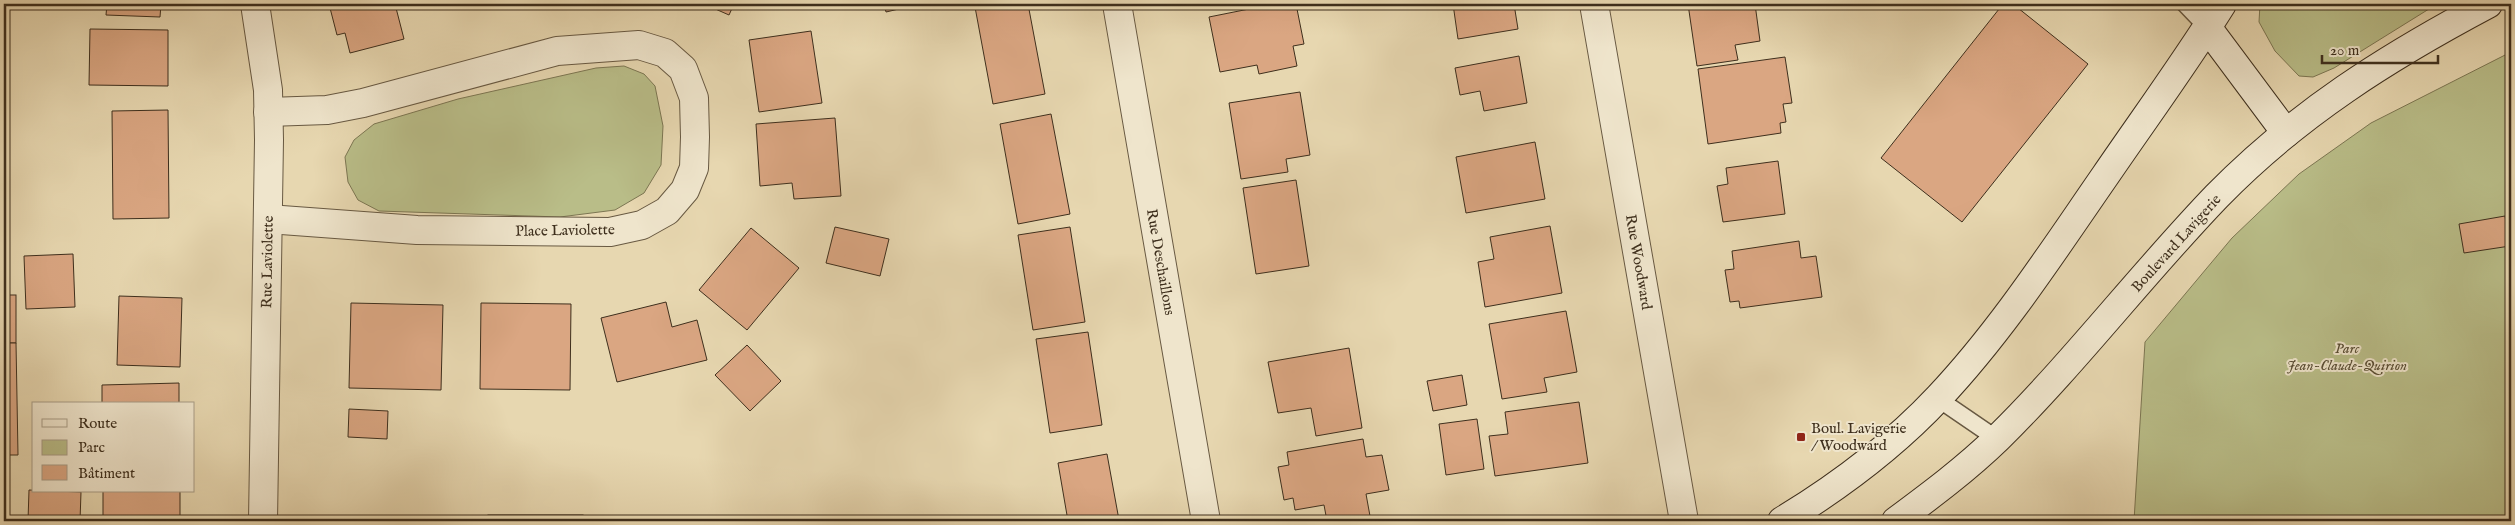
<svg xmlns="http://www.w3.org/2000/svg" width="2515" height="525" font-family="'IM FELL English',serif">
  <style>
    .green { fill: #b9bd88; stroke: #7c7652 }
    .building { fill: #daa682; stroke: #3e2f1d }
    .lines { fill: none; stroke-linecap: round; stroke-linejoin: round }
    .lane-casing { stroke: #685942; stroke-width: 19 }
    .street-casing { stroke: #685942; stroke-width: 30 }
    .secondary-casing { stroke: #3e2f1d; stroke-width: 30 }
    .lane { stroke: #efe5cc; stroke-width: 16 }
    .street { stroke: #efe5cc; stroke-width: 28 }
    .secondary { stroke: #efe5cc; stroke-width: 28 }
    .poi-dot { fill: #8f2418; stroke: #efe5cc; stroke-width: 2 }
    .labels { text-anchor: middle; stroke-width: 4; stroke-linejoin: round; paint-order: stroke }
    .street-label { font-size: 15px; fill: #3e2f1d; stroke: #efe5cc }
    .park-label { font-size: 15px; font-style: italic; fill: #574b32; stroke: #efe5cc }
    .poi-label { font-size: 15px; fill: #3e2f1d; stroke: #efe5cc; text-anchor: start }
  </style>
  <rect width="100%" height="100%" fill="#e7d7b0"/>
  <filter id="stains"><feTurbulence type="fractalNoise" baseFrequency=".004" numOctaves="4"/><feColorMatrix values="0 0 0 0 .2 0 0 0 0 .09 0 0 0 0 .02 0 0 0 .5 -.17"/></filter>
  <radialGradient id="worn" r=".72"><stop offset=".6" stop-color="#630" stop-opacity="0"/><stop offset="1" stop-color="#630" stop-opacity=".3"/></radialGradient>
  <!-- green -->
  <g class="green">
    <polygon points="2260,4 2437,4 2334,68 2313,77 2299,76 2275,51 2259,22"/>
    <polygon points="2511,52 2511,521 2134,521 2145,342 2232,238 2299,174 2371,123"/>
    <polygon points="624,66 644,74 655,86 663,126 661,165 644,193 615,210 560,217 379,211 358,200 348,182 345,157 354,140 374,124 458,99 596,68"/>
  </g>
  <!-- building -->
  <g class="building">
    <polygon points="107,4 161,4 160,17 106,15"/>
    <polygon points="337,4 395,4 404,39 350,53 345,33 337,35 330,8 337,7"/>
    <polygon points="486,4 501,4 487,7"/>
    <polygon points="704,4 734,4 729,15"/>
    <polygon points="884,4 920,4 886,12"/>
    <polygon points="991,4 1028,4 1045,94 993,104 975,7"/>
    <polygon points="1274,4 1296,4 1304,44 1293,46 1297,66 1259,74 1257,65 1220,72 1209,17"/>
    <polygon points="1453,4 1514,4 1518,29 1458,39"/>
    <polygon points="1688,4 1755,4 1760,41 1735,45 1738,60 1697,66"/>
    <polygon points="2003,4 2013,4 2088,64 1962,222 1881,158"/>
    <polygon points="90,29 168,30 168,86 89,85"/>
    <polygon points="811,31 822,103 759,112 749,40"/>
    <polygon points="4,38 7,38 9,79 4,79"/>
    <polygon points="1519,56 1527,103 1484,111 1480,91 1460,95 1455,68"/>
    <polygon points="1785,57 1792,103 1783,104 1786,122 1780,123 1781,133 1708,144 1698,69"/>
    <polygon points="1300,92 1310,155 1286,159 1288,172 1241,179 1229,103"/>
    <polygon points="168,110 169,218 113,219 112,111"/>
    <polygon points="1051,114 1070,214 1018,224 1000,124"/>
    <polygon points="835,118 841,196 794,199 792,183 760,186 756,124"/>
    <polygon points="1535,142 1545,199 1466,213 1456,157"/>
    <polygon points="1778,161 1785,214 1723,222 1717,186 1728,184 1726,168"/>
    <polygon points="1296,180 1309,266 1256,274 1243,188"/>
    <polygon points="2505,216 2510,246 2464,253 2459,224"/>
    <polygon points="1550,226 1562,293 1485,307 1478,262 1494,259 1490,237"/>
    <polygon points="835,227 889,239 880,276 826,263"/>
    <polygon points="1070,227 1085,322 1033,330 1018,235"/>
    <polygon points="751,228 799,268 747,330 699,290"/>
    <polygon points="1799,241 1801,258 1816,256 1822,297 1740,308 1739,301 1730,302 1725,270 1734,269 1732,251"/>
    <polygon points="73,254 75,307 26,309 24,256"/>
    <rect x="4" y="295" width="12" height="48"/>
    <polygon points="119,296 182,298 180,367 117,365"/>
    <polygon points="666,302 672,327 697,320 707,360 617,382 601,318"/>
    <polygon points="351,303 443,305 441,390 349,388"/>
    <polygon points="481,303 571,304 570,390 480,389"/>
    <polygon points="1566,311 1577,372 1544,378 1547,392 1502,399 1489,324"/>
    <polygon points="1088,332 1102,425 1050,433 1036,339"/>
    <polygon points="4,343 16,343 18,455 4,455"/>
    <polygon points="747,345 781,381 750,411 715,375"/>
    <polygon points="1349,348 1362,428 1316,436 1311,408 1278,413 1268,362"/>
    <polygon points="1462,375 1467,405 1433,411 1427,381"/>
    <polygon points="179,383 179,404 102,404 102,385"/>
    <polygon points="1579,402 1588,463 1495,476 1489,436 1508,434 1505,412"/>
    <polygon points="349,409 388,411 387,439 348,437"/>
    <polygon points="1477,419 1484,469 1446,475 1439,424"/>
    <polygon points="1363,439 1366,457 1382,455 1389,490 1366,494 1370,516 1327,521 1324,505 1295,510 1293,498 1284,500 1278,467 1289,465 1287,452"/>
    <polygon points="1107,454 1119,520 1068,521 1058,463"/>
    <polygon points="29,490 81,492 80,521 28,521"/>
    <rect x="103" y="491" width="77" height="30"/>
    <rect x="488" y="515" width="95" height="6"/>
    <polygon points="974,517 974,521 879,521 879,518"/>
  </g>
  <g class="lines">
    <defs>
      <g id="lane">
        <polyline points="2185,4 2207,27"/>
        <polyline points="1937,398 1997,439"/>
      </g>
      <g id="street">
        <polyline points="255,4 268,90 269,140 263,521"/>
        <polyline points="1117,4 1206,521"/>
        <polyline points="1594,4 1684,521"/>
        <polyline points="268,219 417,230 610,232 642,225 667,211 685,190 694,168 695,137 694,98 683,69 665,53 639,45 557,51 363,103 327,110 268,112"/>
      </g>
      <g id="secondary">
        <polyline points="2207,27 2286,133"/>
        <path d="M1782,521c56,-34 112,-76 157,-124 63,-67 114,-146 166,-221 39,-57 80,-113 117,-172"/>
        <path d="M1896,521c35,-26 70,-52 102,-83 77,-76 143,-163 219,-242 80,-82 171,-139 271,-192"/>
      </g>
    </defs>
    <!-- lane casing -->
    <use href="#lane" class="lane-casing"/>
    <!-- street casing -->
    <use href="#street" class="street-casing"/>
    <!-- secondary casing -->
    <use href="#secondary" class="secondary-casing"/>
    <!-- lane -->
    <use href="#lane" class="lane"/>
    <!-- street -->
    <use href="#street" class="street"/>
    <!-- secondary -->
    <use href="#secondary" class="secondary"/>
  </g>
  <!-- markers -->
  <rect class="poi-dot" x="1796" y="432" width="10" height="10" rx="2.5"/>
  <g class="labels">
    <!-- street labels -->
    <g class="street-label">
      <text transform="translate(565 230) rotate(-1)" y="5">Place Laviolette</text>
      <text transform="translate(2176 243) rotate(-48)" y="5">Boulevard Lavigerie</text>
      <text transform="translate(267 262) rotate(-89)" y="5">Rue Laviolette</text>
      <text transform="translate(1161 262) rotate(80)" y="5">Rue Deschaillons</text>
      <text transform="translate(1639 262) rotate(80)" y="5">Rue Woodward</text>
    </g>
    <!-- park labels -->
    <g class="park-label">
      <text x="2347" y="353">Parc<tspan x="2347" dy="17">Jean-Claude-Quirion</tspan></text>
    </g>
    <!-- poi labels -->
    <g class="poi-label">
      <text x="1811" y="433">Boul. Lavigerie<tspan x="1811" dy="17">/ Woodward</tspan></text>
    </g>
  </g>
  <!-- margin -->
  <rect width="2515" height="525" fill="none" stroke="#e7d7b0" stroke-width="20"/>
  <rect x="5" y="5" width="2505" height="515" fill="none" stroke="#3e2f1d" stroke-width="2.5"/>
  <rect x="10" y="10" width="2495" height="505" fill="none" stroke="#3e2f1d"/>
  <!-- legend -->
  <rect x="32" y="402" width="162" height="90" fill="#efe5cc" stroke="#a89c86"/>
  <rect x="42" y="419" width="25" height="8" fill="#efe5cc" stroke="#a89c86"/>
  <text x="78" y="428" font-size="15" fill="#3e2f1d">Route</text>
  <rect x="42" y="440" width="25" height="15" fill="#b9bd88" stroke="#a89c86"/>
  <text x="78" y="452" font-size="15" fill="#3e2f1d">Parc</text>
  <rect x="42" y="465" width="25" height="15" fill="#daa682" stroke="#a89c86"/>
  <text x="78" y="478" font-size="15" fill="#3e2f1d">Bâtiment</text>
  <!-- scale -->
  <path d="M2322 55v8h116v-8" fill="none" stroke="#3e2f1d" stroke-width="2.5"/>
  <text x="2330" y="55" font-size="15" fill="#3e2f1d" stroke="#efe5cc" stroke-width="4" paint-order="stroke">20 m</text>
  <rect width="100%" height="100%" filter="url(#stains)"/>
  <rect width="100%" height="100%" fill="url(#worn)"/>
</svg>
